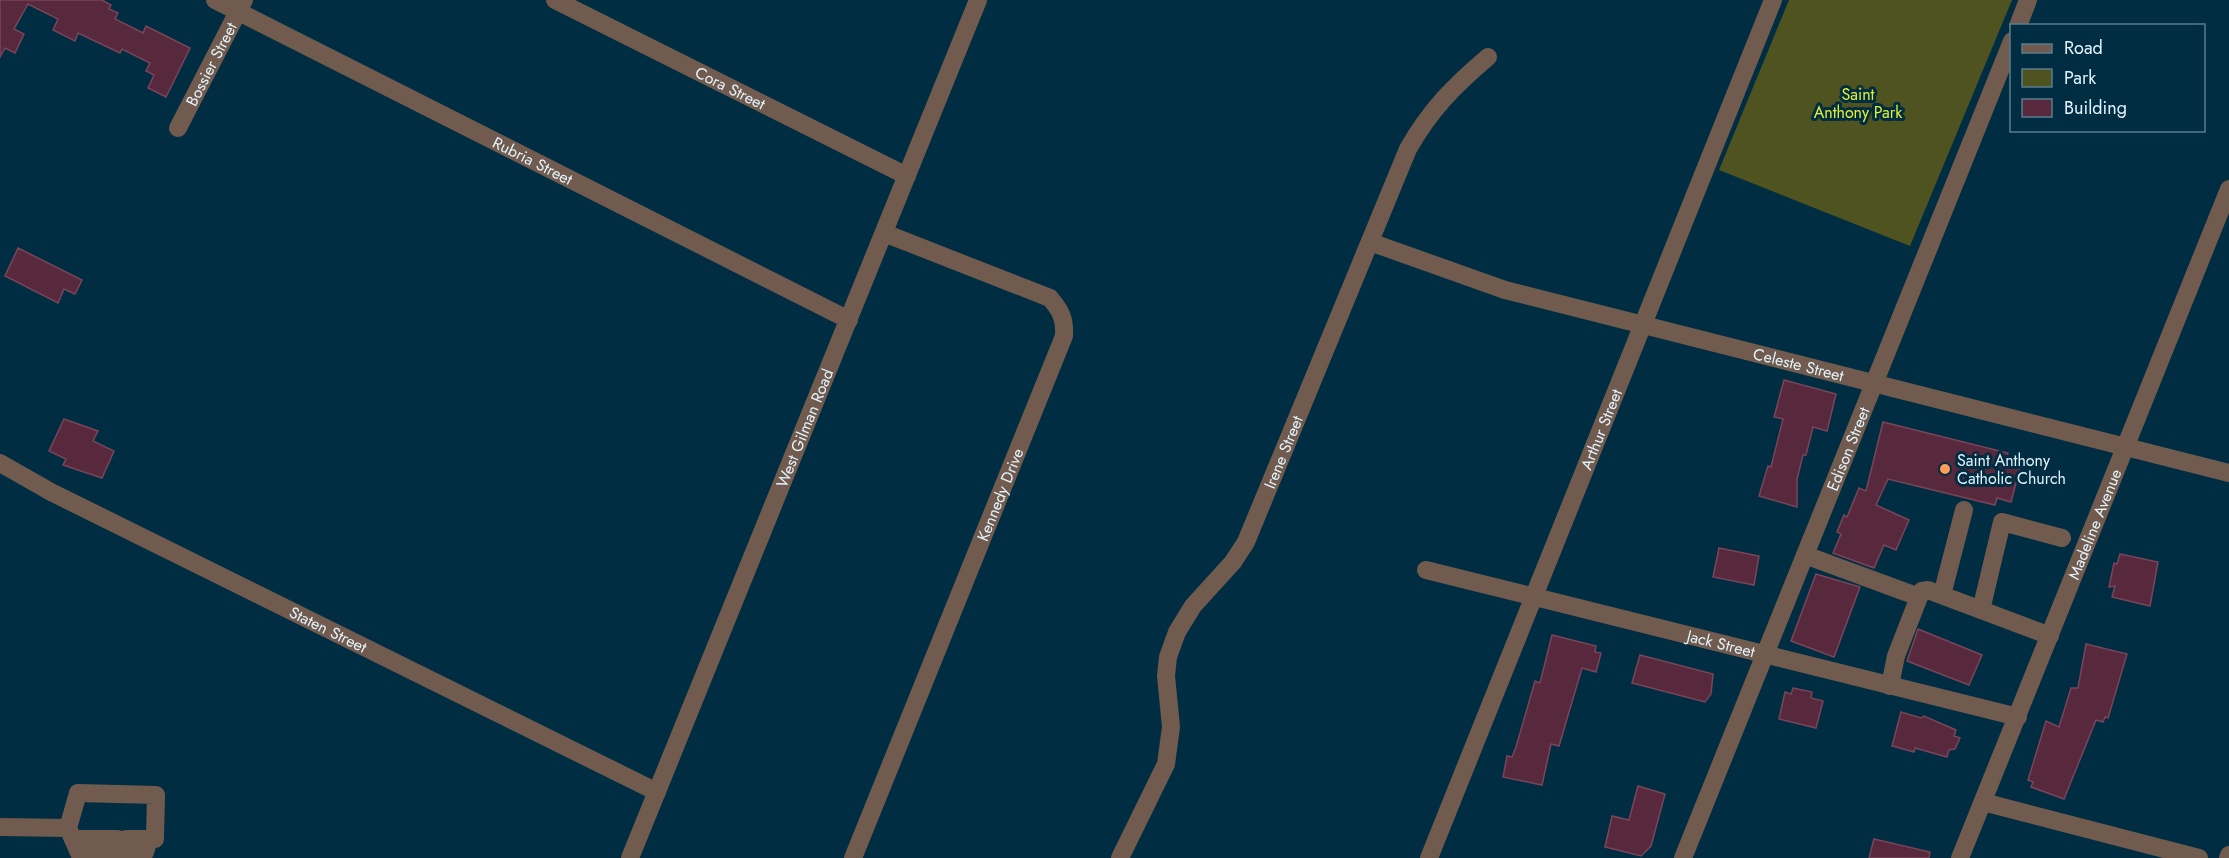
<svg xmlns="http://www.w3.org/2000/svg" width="2229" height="858" font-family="Jost,sans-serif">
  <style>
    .green { fill: #4e5320 }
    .building { fill: #58283d; stroke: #78455a; stroke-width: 1.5 }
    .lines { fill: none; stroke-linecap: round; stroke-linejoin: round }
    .minor { stroke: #705b4e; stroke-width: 18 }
    .poi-dot { fill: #fe9c57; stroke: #002d41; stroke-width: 2 }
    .labels { text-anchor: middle; stroke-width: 6; stroke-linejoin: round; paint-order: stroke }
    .street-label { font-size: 16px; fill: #e2f3fd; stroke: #002d41 }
    .park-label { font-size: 16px; fill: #e3f135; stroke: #002d41 }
    .poi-label { font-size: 16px; fill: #e2f3fd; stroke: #002d41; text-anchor: start }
  </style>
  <rect width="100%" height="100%" fill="#002d41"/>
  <!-- green -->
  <polygon class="green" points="1789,0 2012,0 1910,246 1719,170"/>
  <!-- building -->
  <g class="building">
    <polygon points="0,0 102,0 111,5 109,9 118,13 115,19 143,33 146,26 190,48 166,97 148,88 154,75 146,71 150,63 122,49 120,53 78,33 75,41 53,30 58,19 28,4 14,29 24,34 15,53 5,48 0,57"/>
    <polygon points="18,248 82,280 75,294 64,289 58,303 5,276"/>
    <polygon points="1784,380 1836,394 1827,431 1813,427 1806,455 1803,455 1797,479 1797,507 1759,496 1768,466 1771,467 1783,419 1774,417"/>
    <polygon points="64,419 98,431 93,441 114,451 102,478 63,465 66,459 49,451"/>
    <polygon points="1883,422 2008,453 2006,460 2021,464 2011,502 1997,498 1995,505 1888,479 1876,505 1909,520 1896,550 1884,545 1874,568 1833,553 1841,534 1837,532 1844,515 1847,517 1859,488 1866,491"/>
    <polygon points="1719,548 1759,556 1754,585 1713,577"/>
    <polygon points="2120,554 2158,562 2150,606 2112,597 2115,586 2109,587 2114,563 2117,564"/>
    <polygon points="1816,574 1860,587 1834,657 1791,641"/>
    <polygon points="1918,629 1982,655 1969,685 1907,661"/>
    <polygon points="1552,635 1596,646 1595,652 1601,653 1596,672 1582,668 1559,746 1551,744 1542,785 1503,777 1507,756 1512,757 1516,747 1535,681 1540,683"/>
    <polygon points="2086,644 2127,654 2108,718 2105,717 2103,722 2096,720 2064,799 2031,787 2033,782 2028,780 2046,721 2059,727 2071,688 2078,688"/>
    <polygon points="1640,655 1713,674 1711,694 1705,702 1632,683"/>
    <polygon points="1793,688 1812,692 1811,698 1823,701 1816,728 1779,719 1785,692 1791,694"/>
    <polygon points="1901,712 1921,718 1924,716 1956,730 1954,736 1960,738 1955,749 1949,750 1947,757 1915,748 1914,752 1892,746"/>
    <polygon points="1638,786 1665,794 1651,846 1641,856 1605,847 1612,816 1629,820"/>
    <polygon points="1874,839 1930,852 1929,858 1869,858"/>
  </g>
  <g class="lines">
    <!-- minor -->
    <g class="minor">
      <path id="s1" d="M215,0l634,320"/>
      <path id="s2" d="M555,0l352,176"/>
      <polyline points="2018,26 2028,0"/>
      <path id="s3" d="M178,128l66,-128"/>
      <path id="s4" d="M1370,242l135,48 724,183"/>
      <path id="s5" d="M0,463l51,29 606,300"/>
      <polyline points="1805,555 1919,597 1922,591 1928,590 2050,636"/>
      <path id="s6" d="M1426,570l592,147"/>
      <polyline points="1942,595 1964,510"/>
      <polyline points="1981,610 2002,522 2062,538"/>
      <polyline points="1890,686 1896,656 1919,597"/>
      <polyline points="1983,802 2199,858"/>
      <polyline points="0,827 68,828 79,853 145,852 149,839"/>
      <polyline points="68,828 78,793 156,795 155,839 126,839"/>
      <polyline points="73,839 118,839"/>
      <path id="s7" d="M630,858l348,-858"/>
      <path id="s8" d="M853,858l211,-522c1,-17 -3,-25 -14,-38l-166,-65"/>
      <path id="s9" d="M1120,858l46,-94 5,-37 -5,-51 2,-19 9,-25 16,-26 40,-44 13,-20 162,-393c22,-39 46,-63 80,-92"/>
      <path id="s10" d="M1429,858l344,-858"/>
      <path id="s11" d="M1683,858l329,-817"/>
      <path id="s12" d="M1960,858l269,-669"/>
      <polyline points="2228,858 2229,855"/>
    </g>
  </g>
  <!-- markers -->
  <circle class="poi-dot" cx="1945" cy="469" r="6"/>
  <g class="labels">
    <!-- street labels -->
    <g class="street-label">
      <text dy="6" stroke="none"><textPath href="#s3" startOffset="72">Bossier Street</textPath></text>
      <text dy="6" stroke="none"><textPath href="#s2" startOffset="196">Cora Street</textPath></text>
      <text dy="6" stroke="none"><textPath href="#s1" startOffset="356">Rubria Street</textPath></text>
      <text dy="6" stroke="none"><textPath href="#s4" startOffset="446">Celeste Street</textPath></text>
      <text dy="6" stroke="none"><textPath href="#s7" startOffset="464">West Gilman Road</textPath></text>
      <text dy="6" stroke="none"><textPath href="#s10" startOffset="462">Arthur Street</textPath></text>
      <text dy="6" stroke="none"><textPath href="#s11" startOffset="441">Edison Street</textPath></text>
      <text dy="6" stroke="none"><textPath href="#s9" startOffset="450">Irene Street</textPath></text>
      <text dy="6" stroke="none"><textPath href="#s8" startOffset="392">Kennedy Drive</textPath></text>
      <text dy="6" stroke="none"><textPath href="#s12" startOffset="360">Madeline Avenue</textPath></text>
      <text dy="6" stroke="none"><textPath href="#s5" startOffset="368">Staten Street</textPath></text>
      <text dy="6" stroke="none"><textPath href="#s6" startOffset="304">Jack Street</textPath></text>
    </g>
    <!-- park labels -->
    <g class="park-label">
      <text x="1858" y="100">Saint<tspan x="1858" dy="18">Anthony Park</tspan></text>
    </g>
    <!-- poi labels -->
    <g class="poi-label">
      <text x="1957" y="466">Saint Anthony<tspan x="1957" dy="18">Catholic Church</tspan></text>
    </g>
  </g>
  <!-- legend -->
  <rect x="2010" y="24" width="195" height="108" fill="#002d41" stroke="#5a7c8c" stroke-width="1.5"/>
  <rect x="2022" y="44" width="30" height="9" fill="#705b4e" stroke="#5a7c8c" stroke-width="1.5"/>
  <text x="2064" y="54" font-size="18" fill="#e2f3fd">Road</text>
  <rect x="2022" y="69" width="30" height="18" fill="#4e5320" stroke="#5a7c8c" stroke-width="1.5"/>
  <text x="2064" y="84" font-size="18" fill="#e2f3fd">Park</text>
  <rect x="2022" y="99" width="30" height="18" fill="#58283d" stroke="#5a7c8c" stroke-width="1.5"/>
  <text x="2064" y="114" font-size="18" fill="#e2f3fd">Building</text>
</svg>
